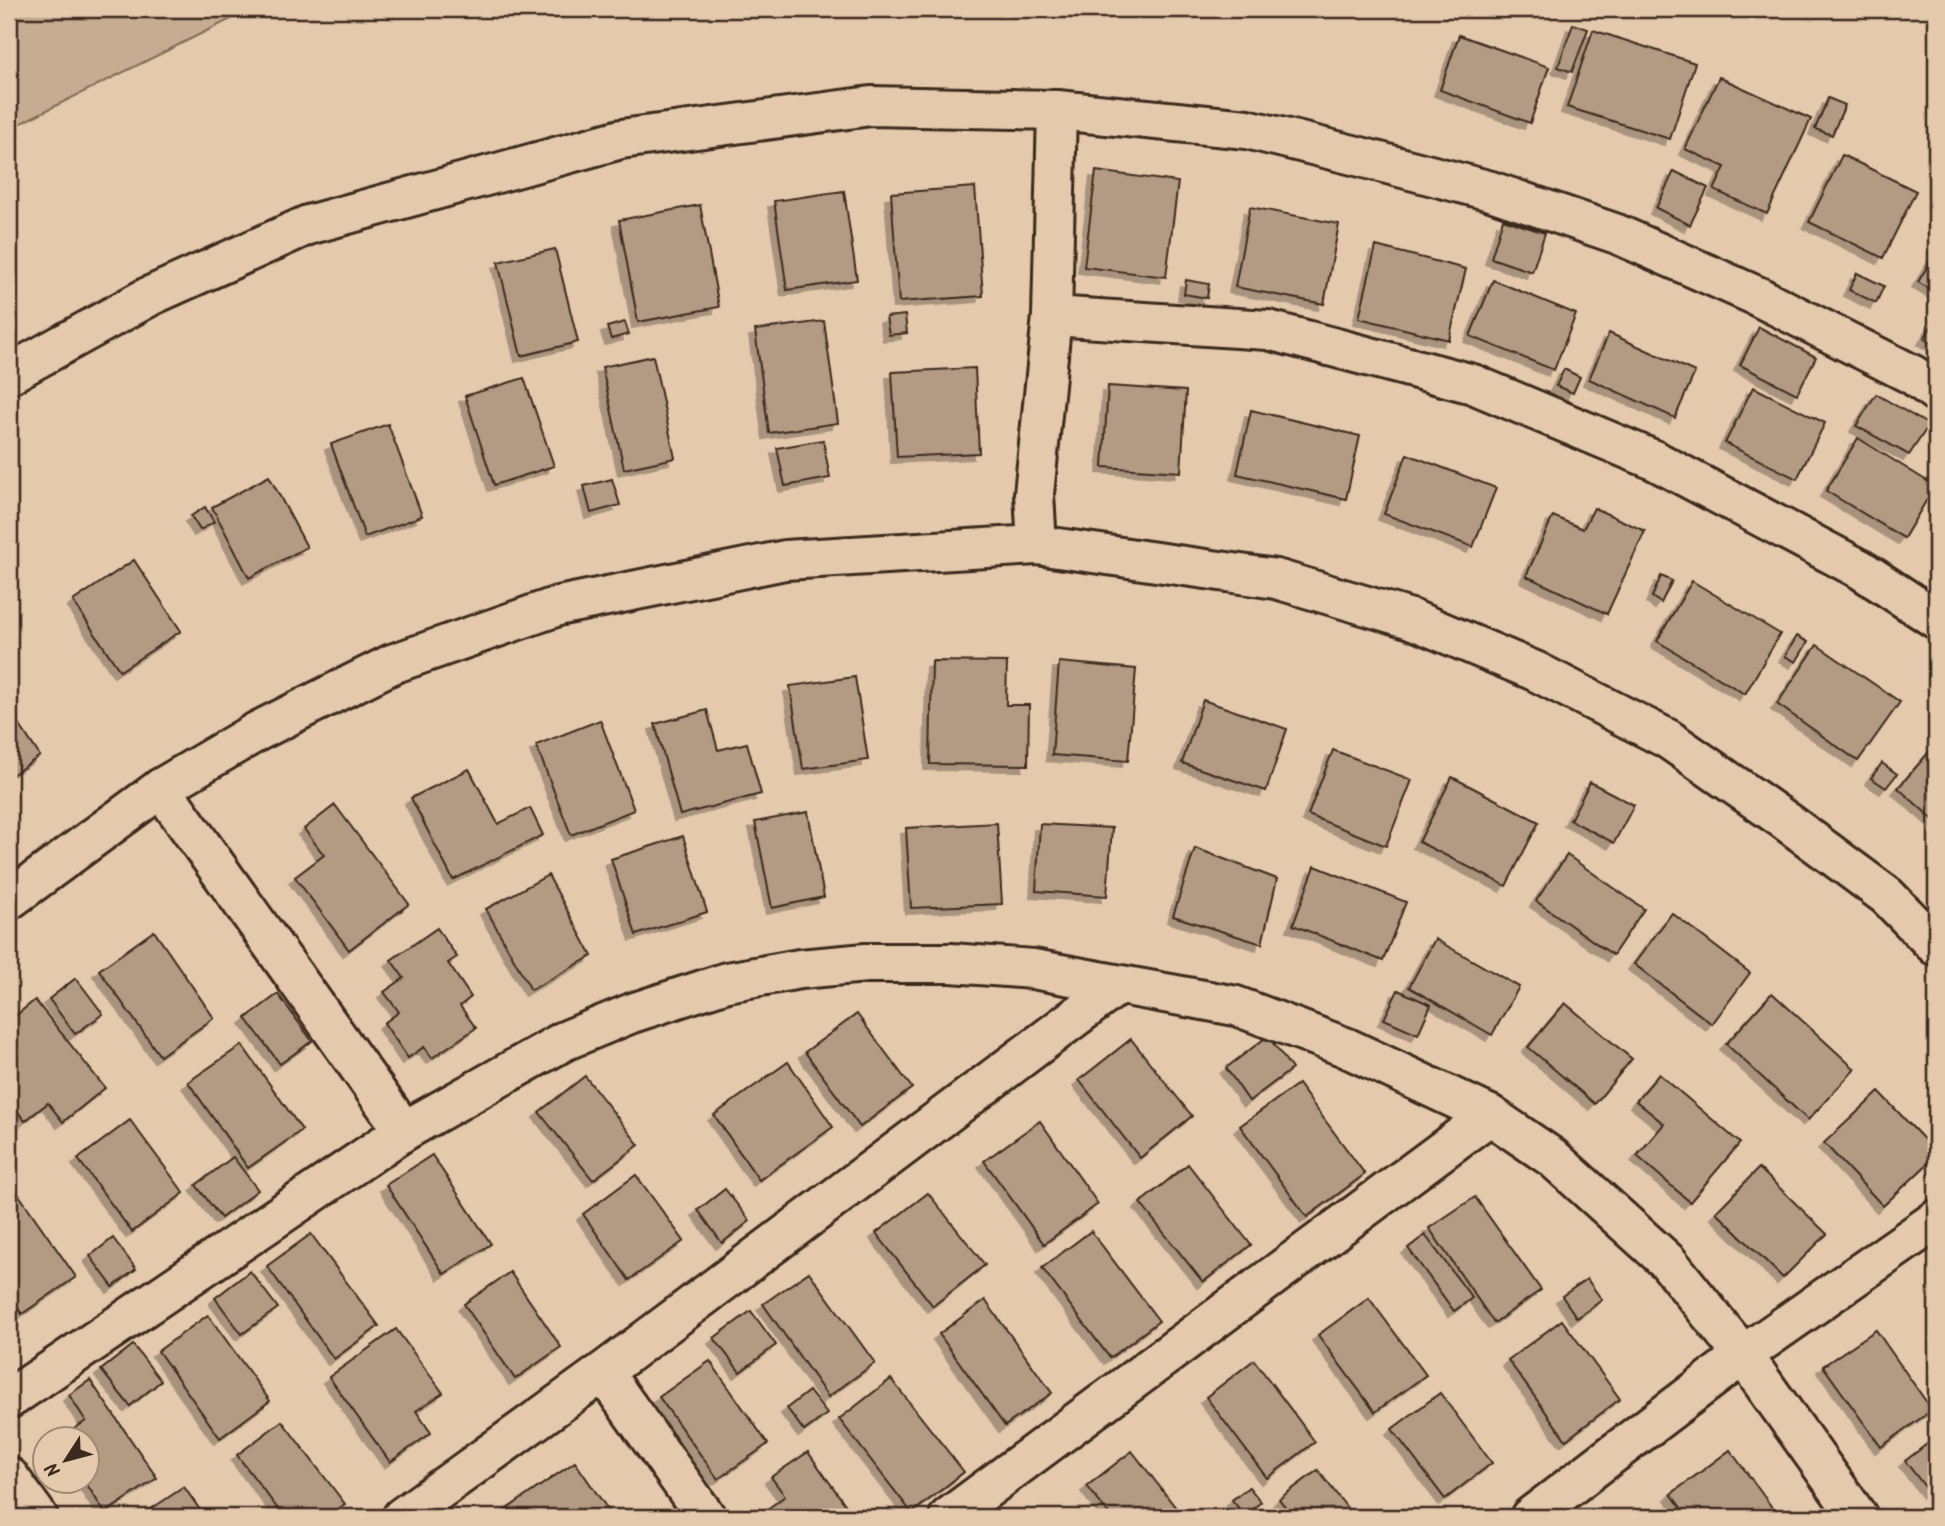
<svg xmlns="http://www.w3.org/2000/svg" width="1945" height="1526" font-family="Kalam,sans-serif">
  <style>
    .green { fill: #c6ad92; stroke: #806c58; stroke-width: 2 }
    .building { fill: #b39a83; stroke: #3b2a1e; stroke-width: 2; filter: url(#shadow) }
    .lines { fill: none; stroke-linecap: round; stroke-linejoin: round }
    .street-casing { stroke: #3b2a1e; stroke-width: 44 }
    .secondary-casing { stroke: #3b2a1e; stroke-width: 44 }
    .street { stroke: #e5c9ac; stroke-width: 38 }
    .secondary { stroke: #e5c9ac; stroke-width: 38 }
  </style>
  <defs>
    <filter id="shadow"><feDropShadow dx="-6" dy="6" stdDeviation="0" flood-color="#0004"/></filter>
  </defs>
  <rect width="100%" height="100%" fill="#e5c9ac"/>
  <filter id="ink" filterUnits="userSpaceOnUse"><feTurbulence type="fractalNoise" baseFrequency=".0143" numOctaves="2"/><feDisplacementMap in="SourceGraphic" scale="14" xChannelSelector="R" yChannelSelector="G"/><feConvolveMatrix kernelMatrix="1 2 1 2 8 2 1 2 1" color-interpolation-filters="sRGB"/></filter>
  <g filter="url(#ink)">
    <!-- green -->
    <polygon class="green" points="9,9 251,9 9,129"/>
    <!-- building -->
    <g class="building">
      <polygon points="1573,24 1588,29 1572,72 1558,67"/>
      <polygon points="1593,30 1695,63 1670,139 1567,107"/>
      <polygon points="1459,35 1549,67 1530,123 1440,90"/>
      <polygon points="1719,77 1811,119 1767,214 1714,190 1725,167 1685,149"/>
      <polygon points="1828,98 1845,105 1832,135 1815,129"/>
      <polygon points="1842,155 1916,191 1883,258 1809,222"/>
      <polygon points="1096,171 1178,182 1166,277 1084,267"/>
      <polygon points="1674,171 1708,188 1690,225 1656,208"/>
      <polygon points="975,187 983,296 899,302 891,193"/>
      <polygon points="844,191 857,280 787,290 774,201"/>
      <polygon points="700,205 719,307 638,322 619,220"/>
      <polygon points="1250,207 1339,224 1324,304 1235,287"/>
      <polygon points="1503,219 1545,233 1532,272 1491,258"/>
      <polygon points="1376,246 1466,269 1449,340 1359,318"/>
      <polygon points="555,249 578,342 521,356 498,262"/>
      <polygon points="1936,252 1936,293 1918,282"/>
      <polygon points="1857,273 1884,286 1876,303 1849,290"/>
      <polygon points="1186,280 1209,284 1207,298 1184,294"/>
      <polygon points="1493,280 1576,314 1554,370 1470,336"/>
      <polygon points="905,315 907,333 889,335 886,317"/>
      <polygon points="1936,318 1936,346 1924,339"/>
      <polygon points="824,321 838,423 769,433 755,330"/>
      <polygon points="625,322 629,334 611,339 607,327"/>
      <polygon points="1759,327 1816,357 1797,394 1740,365"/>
      <polygon points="1609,333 1695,372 1675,418 1589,379"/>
      <polygon points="653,356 675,458 624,469 602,367"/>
      <polygon points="975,368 979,453 897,457 892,372"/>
      <polygon points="1564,369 1580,377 1573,393 1556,386"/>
      <polygon points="524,378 554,466 494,485 465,396"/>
      <polygon points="1108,386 1186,391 1181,472 1103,467"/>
      <polygon points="1753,387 1825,423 1797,479 1725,443"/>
      <polygon points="1876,394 1929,425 1909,455 1856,426"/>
      <polygon points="1251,410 1360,436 1346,499 1237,474"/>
      <polygon points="388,424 422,516 365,537 331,444"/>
      <polygon points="1858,438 1935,486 1904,538 1826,491"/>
      <polygon points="823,440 830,478 785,486 777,448"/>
      <polygon points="1407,454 1496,488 1473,547 1384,514"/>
      <polygon points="269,476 307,547 249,578 212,507"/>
      <polygon points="612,479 620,505 591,513 584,486"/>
      <polygon points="205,507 214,522 200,530 191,516"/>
      <polygon points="1594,508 1645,531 1607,614 1526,576 1553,516 1583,529"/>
      <polygon points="134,560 181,631 120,671 73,601"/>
      <polygon points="1661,576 1672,581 1661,603 1652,597"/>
      <polygon points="1692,581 1780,634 1745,694 1657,641"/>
      <polygon points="1797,636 1808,642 1796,662 1785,656"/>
      <polygon points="1817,645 1900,702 1858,761 1777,704"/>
      <polygon points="932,661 1007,662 1006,705 1029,705 1028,765 930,764"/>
      <polygon points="1059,662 1136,669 1128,761 1052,755"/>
      <polygon points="855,677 868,760 803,769 790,686"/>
      <polygon points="1203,700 1287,729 1266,791 1182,763"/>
      <polygon points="9,709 40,756 9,777"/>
      <polygon points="707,710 718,750 747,743 761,794 680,815 655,724"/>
      <polygon points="600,720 634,810 571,835 536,745"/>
      <polygon points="1936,744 1936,822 1898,788"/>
      <polygon points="1333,750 1412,780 1386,846 1308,815"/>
      <polygon points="1882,763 1897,774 1886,788 1871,778"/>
      <polygon points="469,769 498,824 530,808 543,835 453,880 411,798"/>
      <polygon points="1452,777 1539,822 1506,886 1419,842"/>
      <polygon points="1590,782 1634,805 1614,843 1570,820"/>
      <polygon points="335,805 409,904 349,950 295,877 324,855 304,829"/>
      <polygon points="808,812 824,897 772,908 755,822"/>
      <polygon points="997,823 1002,904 911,908 906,828"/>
      <polygon points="1040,824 1112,828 1107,896 1036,891"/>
      <polygon points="683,836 707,912 636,935 611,859"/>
      <polygon points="1195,848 1277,879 1262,944 1173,916"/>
      <polygon points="1567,855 1644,909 1613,955 1536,901"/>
      <polygon points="1315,866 1406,902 1383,961 1293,925"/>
      <polygon points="548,875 592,956 531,990 486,909"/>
      <polygon points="1672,913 1750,973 1712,1024 1634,964"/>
      <polygon points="437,928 457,957 448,963 471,997 460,1006 476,1028 432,1058 424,1047 408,1058 384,1023 399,1012 384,992 404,978 391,960"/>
      <polygon points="154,931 214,1018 160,1056 99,970"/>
      <polygon points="1435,939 1519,987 1492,1035 1409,987"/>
      <polygon points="76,978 103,1014 75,1034 49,999"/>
      <polygon points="1398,990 1431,1005 1418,1034 1384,1019"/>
      <polygon points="1772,993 1855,1069 1808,1120 1726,1044"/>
      <polygon points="278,994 312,1041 280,1064 246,1018"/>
      <polygon points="35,1000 105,1088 63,1122 48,1103 25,1121 9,1100 9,1021"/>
      <polygon points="1565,1003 1632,1059 1595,1104 1528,1047"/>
      <polygon points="857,1014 912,1088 860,1127 805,1052"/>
      <polygon points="1268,1036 1292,1069 1249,1101 1226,1068"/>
      <polygon points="1131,1039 1192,1116 1140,1158 1079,1080"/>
      <polygon points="242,1045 302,1130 248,1168 188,1082"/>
      <polygon points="788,1062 833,1127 759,1180 714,1115"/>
      <polygon points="1659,1074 1740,1143 1690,1202 1637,1156 1664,1124 1636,1101"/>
      <polygon points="585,1076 639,1145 593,1180 539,1112"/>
      <polygon points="1298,1084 1365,1174 1307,1217 1240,1126"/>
      <polygon points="1879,1092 1936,1152 1936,1156 1883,1206 1824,1143"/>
      <polygon points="130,1120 184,1193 132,1232 78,1159"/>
      <polygon points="1040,1121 1098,1204 1044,1244 984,1161"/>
      <polygon points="432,1155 491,1244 444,1274 386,1185"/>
      <polygon points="233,1157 258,1190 221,1218 196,1185"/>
      <polygon points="1188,1164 1251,1245 1203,1282 1140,1203"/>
      <polygon points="1759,1168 1827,1234 1783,1278 1716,1212"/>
      <polygon points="636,1175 684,1241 629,1280 583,1214"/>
      <polygon points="725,1189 750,1221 722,1243 698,1210"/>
      <polygon points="928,1193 985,1265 933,1306 876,1233"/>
      <polygon points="19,1195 76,1277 22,1314 9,1295 9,1202"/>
      <polygon points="1475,1197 1541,1290 1494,1323 1429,1228"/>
      <polygon points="1091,1231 1159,1321 1110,1358 1042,1268"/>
      <polygon points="311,1234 379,1326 334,1359 267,1266"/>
      <polygon points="1425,1235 1472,1298 1454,1311 1408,1248"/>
      <polygon points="113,1238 136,1269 113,1287 90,1256"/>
      <polygon points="250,1271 278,1308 242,1334 215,1298"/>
      <polygon points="510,1272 561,1347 515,1379 464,1304"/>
      <polygon points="809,1272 875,1363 828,1397 763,1304"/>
      <polygon points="1587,1279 1602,1300 1577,1318 1562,1296"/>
      <polygon points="1369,1298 1426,1375 1375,1412 1318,1335"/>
      <polygon points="985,1300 1052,1393 1005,1426 939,1334"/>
      <polygon points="751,1311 776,1345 740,1372 714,1338"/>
      <polygon points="208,1315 270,1401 220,1438 158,1351"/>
      <polygon points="1562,1320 1620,1399 1566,1440 1508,1360"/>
      <polygon points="396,1329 443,1393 416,1411 431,1433 390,1462 329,1377"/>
      <polygon points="1876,1330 1932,1410 1881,1447 1823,1366"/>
      <polygon points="133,1345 161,1381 130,1406 101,1370"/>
      <polygon points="1254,1360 1315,1442 1267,1478 1206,1397"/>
      <polygon points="710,1361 768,1444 718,1479 659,1397"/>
      <polygon points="891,1379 964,1472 912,1513 839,1419"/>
      <polygon points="90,1380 157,1478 105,1513 84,1480 88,1480 88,1438 60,1438 86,1421 69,1395"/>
      <polygon points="809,1391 827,1414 804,1431 787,1408"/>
      <polygon points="1440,1393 1492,1463 1445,1499 1392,1429"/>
      <polygon points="282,1421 345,1504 327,1517 284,1517 237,1455"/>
      <polygon points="1936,1437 1936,1501 1905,1461"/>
      <polygon points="1730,1450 1779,1517 1688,1517 1671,1494"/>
      <polygon points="1132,1451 1183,1517 1111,1517 1087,1486"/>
      <polygon points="808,1452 854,1517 765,1517 762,1513 785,1496 771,1477"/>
      <polygon points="575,1462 613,1517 509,1517 504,1511"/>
      <polygon points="1318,1470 1354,1517 1293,1517 1279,1499"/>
      <polygon points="184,1487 205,1517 139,1517"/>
      <polygon points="1249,1487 1261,1502 1245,1516 1232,1500"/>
    </g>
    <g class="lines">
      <defs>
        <g id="street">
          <polyline points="1052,316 1268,330 1473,384 1654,460 1860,569 1936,619"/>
          <polyline points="9,374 150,296 308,225 621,139 871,106 1057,110 1247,129 1353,155 1491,191 1617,234 1757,296 1913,375 1936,392"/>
          <polyline points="1037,545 1034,494 1052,316 1057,110"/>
          <polyline points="161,788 404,1131 564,1041 632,1013 727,982 800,969 866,963 951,963 1033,969 1236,1006 1345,1047 1490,1115 1553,1158 1668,1262 1743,1355 1858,1517"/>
          <polyline points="9,1399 404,1131"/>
          <polyline points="9,1477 38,1517"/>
          <polyline points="402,1517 603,1372"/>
          <polyline points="706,1517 603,1372 1118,985"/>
          <polyline points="949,1517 1490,1115"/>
          <polyline points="1530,1517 1743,1355 1936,1220"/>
        </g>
        <polyline id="secondary" points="9,900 161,788 258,731 392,664 558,606 785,560 1037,545 1276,579 1411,619 1535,671 1668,739 1786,821 1887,896 1936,946"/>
      </defs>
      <!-- street casing -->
      <use href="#street" class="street-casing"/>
      <!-- secondary casing -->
      <use href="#secondary" class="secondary-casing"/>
      <!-- street -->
      <use href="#street" class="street"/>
      <!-- secondary -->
      <use href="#secondary" class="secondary"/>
    </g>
  </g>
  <!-- margin -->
  <rect width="1945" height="1526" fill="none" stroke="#e5c9ac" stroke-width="35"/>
  <rect x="18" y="18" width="1910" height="1491" fill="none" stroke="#3b2a1e" stroke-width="2.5" filter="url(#ink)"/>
  <!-- north arrow -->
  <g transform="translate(66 1460) rotate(234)"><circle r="33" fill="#e5c9ac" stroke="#a18973" stroke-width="2"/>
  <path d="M0-5L12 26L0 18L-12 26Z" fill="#3b2a1e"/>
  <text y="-10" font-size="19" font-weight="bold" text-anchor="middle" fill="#3b2a1e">N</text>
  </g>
</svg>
